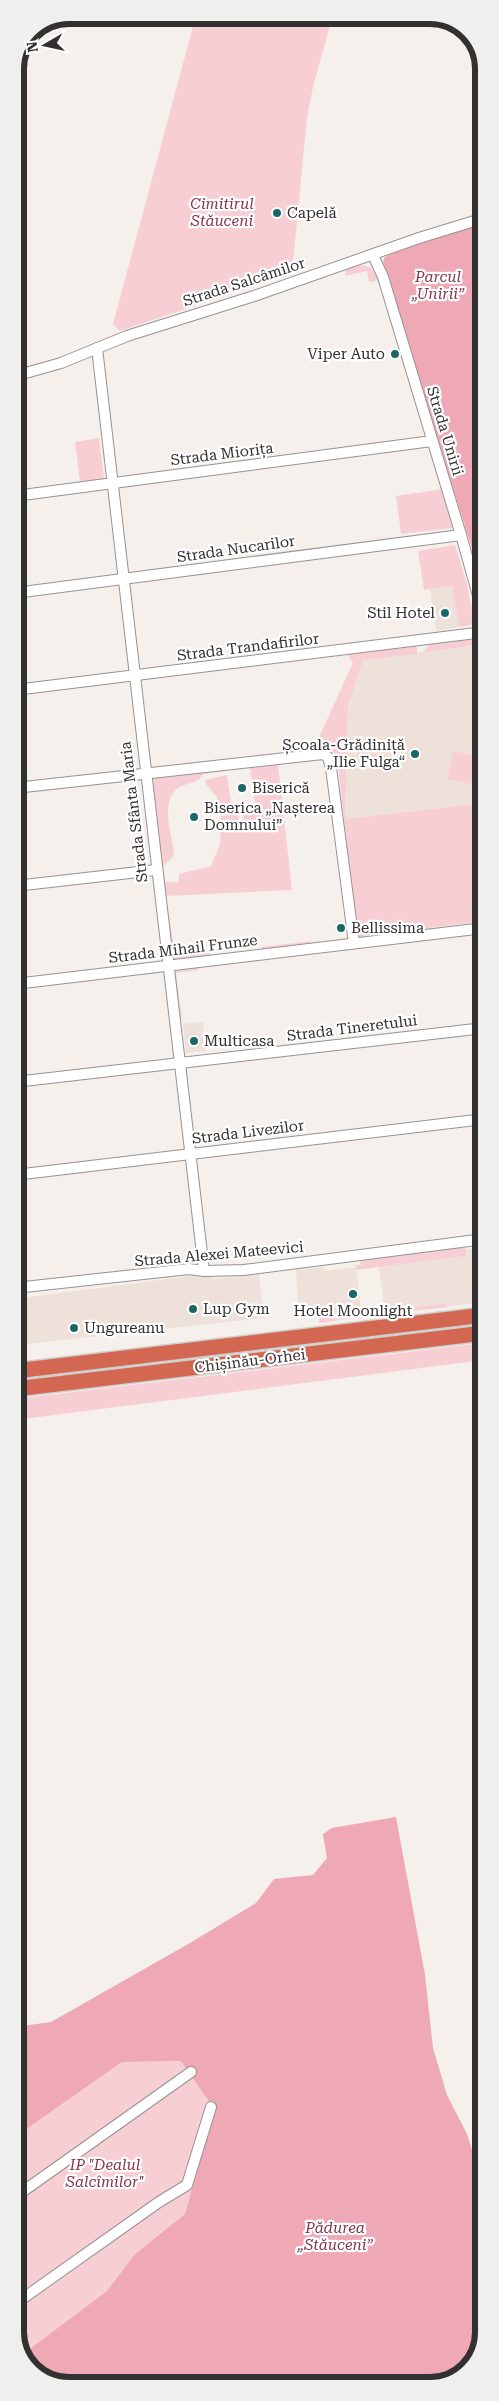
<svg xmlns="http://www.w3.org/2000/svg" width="499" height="2401" font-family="'Roboto Serif',serif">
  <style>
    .built { fill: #ede1d9 }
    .green { fill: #f8ced5 }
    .forest { fill: #eea8b6 }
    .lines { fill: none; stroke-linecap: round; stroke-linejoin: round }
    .minor-casing { stroke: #97928f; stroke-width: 12 }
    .highway-casing { stroke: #cececd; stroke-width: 18 }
    .minor { stroke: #fff; stroke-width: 10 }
    .highway { stroke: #d36751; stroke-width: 15 }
    .poi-dot { fill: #1a6866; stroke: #fff; stroke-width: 2 }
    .labels { text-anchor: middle; stroke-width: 4.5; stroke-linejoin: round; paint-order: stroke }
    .park-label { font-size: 15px; font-style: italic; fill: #86344a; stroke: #fff }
    .poi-label { font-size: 15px; fill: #333130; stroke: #fff; text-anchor: start }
    .street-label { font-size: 15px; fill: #333130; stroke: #fff }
    .rim { fill: none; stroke: #333130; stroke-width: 6 }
  </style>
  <rect width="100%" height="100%" fill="#f5f0ec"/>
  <!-- built -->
  <g class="built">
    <polygon points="452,586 459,627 436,631 430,589"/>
    <polygon points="471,646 484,668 484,803 345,819 348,706 363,659"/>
    <polygon points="203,1022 206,1051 186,1053 183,1024"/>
    <polygon points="484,1247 484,1293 473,1295 474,1303 385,1314 379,1267 466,1256 465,1250"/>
    <polygon points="324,1267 325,1271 356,1267 362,1317 335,1321 334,1312 299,1316 296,1270"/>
    <polygon points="259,1274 264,1318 17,1345 18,1352 15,1353 15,1299 197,1275 212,1276 213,1279"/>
  </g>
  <!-- green -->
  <g class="green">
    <polygon points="196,15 333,15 313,87 307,118 292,273 120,331 113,324"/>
    <polygon points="363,265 371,268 379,280 369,282 367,271 345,276 346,269"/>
    <polygon points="99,438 104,479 80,482 75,442"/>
    <polygon points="443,489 453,528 401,534 396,496"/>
    <polygon points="455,545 467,584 474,620 471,625 459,627 452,586 424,590 418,551"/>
    <polygon points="481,636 482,639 473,650 471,646 424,652 430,643"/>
    <polygon points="417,645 417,654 363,660 348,706 345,819 484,803 484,921 357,937 337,757 329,745 314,748 353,663 347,654"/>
    <polygon points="453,751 484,758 484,787 447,779"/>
    <polygon points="373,753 385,756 382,771 370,769"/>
    <polygon points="278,765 292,890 166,896 175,956 210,953 210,956 175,960 171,956 161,877 164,873 165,882 179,882 179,874 211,866 220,844 221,816 238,814 239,823 235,826 236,829 240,831 244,827 243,814 256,810 250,768"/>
    <path d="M225,768l1,3 -23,3c-4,7 -11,9 -19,11 -26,9 -13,47 -10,67l-2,6 -9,8 -3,-2 -9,-87z"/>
    <polygon points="227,775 232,811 220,813 217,797 206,784 205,780"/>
    <polygon points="311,941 311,944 262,949 262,947"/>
    <polygon points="198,967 199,970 176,973 182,1019 178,1017 174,972"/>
    <polygon points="465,1246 466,1256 356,1270 356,1265 361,1265 360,1260"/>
    <polygon points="443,1304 449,1307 413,1311 416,1307"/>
    <polygon points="334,1312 335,1321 319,1323 320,1313"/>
    <polygon points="484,1343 484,1360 15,1420 15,1399"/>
    <polygon points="181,2061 214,2109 185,2214 135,2254 107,2291 23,2354 16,2339 15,2137 122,2062"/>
  </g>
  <!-- forest -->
  <g class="forest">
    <polygon points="484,221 484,587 383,265 384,258 391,254"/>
    <polygon points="396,1817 425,1975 433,2048 447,2095 467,2134 484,2188 484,2332 470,2368 437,2385 62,2386 31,2370 23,2354 107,2291 135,2254 185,2214 214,2109 181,2061 122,2062 15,2137 15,2027 51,2022 190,1943 256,1903 274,1879 313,1875 327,1858 323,1834 332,1828"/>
  </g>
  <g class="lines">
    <defs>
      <g id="minor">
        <polyline points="373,255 383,277 461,535 484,617"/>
        <polyline points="97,348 204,1271"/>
        <polyline points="15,376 61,363 127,336 254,296 419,238 484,218"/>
        <polyline points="15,496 432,441"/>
        <polyline points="15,593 461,535"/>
        <polyline points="15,690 484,632"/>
        <polyline points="15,788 323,754 328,757 331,768 354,943"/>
        <polyline points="15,886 156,870"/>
        <polyline points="15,984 484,928"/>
        <polyline points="15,1082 484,1028"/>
        <polyline points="15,1175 484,1119"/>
        <polyline points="15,1288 189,1269 204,1271 244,1270 484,1239"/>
        <polyline points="15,2197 191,2072"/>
        <polyline points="15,2304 159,2202 187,2185 211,2107"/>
      </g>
      <g id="highway">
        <polyline points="15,1371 484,1315"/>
        <polyline points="15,1389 484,1333"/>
      </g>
    </defs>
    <!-- minor casing -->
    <use href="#minor" class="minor-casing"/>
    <!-- highway casing -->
    <use href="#highway" class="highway-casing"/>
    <!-- minor -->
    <use href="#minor" class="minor"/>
    <!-- highway -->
    <use href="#highway" class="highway"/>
  </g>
  <!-- markers -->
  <g class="poi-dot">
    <circle cx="277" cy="213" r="5"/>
    <circle cx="395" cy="354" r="5"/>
    <circle cx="445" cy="613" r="5"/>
    <circle cx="415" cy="754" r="5"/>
    <circle cx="242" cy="788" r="5"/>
    <circle cx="194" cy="817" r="5"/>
    <circle cx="341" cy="928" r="5"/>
    <circle cx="194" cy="1041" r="5"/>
    <circle cx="353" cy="1294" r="5"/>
    <circle cx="193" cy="1309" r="5"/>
    <circle cx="74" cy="1328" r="5"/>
  </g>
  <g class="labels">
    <!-- park labels -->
    <g class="park-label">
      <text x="222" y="209">Cimitirul<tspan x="222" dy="17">Stăuceni</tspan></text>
      <text x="438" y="282">Parcul<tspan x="438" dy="17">„Unirii”</tspan></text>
      <text x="105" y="2170">IP "Dealul<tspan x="105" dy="17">Salcîmilor"</tspan></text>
      <text x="335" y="2233">Pădurea<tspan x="335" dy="17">„Stăuceni”</tspan></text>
    </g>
    <!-- poi labels -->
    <g class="poi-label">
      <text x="287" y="218">Capelă</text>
      <text x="385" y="359" text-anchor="end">Viper Auto</text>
      <text x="435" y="618" text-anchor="end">Stil Hotel</text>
      <text x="405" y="750" text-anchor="end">Școala-Grădiniță<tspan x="405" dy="17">„Ilie Fulga“</tspan></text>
      <text x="252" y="793">Biserică</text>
      <text x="204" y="813">Biserica „Nașterea<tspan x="204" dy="17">Domnului”</tspan></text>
      <text x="351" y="933">Bellissima</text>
      <text x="204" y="1046">Multicasa</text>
      <text x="203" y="1314">Lup Gym</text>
      <text x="353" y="1316" text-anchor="middle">Hotel Moonlight</text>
      <text x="84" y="1333">Ungureanu</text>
    </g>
    <!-- street labels -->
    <g class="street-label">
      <text transform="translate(244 282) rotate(-18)" y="5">Strada Salcâmilor</text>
      <text transform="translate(445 431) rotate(73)" y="5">Strada Unirii</text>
      <text transform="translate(222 454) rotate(-7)" y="5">Strada Miorița</text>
      <text transform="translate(236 549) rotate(-8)" y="5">Strada Nucarilor</text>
      <text transform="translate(248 647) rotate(-7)" y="5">Strada Trandafirilor</text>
      <text transform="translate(134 812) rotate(-97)" y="5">Strada Sfânta Maria</text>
      <text transform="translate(183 949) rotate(-7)" y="5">Strada Mihail Frunze</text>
      <text transform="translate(352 1028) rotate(-7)" y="5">Strada Tineretului</text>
      <text transform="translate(248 1132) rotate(-7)" y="5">Strada Livezilor</text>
      <text transform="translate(219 1254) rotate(-5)" y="5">Strada Alexei Mateevici</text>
      <text transform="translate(250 1361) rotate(-7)" y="5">Chișinău-Orhei</text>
    </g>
  </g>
  <!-- crop -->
  <path d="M0 0H499V2401H0ZM69 24H430A45 45 0 0 1 475 69V2332A45 45 0 0 1 430 2377H69A45 45 0 0 1 24 2332V69A45 45 0 0 1 69 24Z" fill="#efefee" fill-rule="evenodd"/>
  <path class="rim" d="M69 24H430A45 45 0 0 1 475 69V2332A45 45 0 0 1 430 2377H69A45 45 0 0 1 24 2332V69A45 45 0 0 1 69 24Z"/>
  <!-- north arrow -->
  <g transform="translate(45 45) rotate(261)" stroke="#ffffff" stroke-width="4" paint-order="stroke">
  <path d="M0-4L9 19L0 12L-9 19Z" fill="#333130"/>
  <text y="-8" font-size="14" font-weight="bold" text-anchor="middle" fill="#333130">N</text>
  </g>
</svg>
